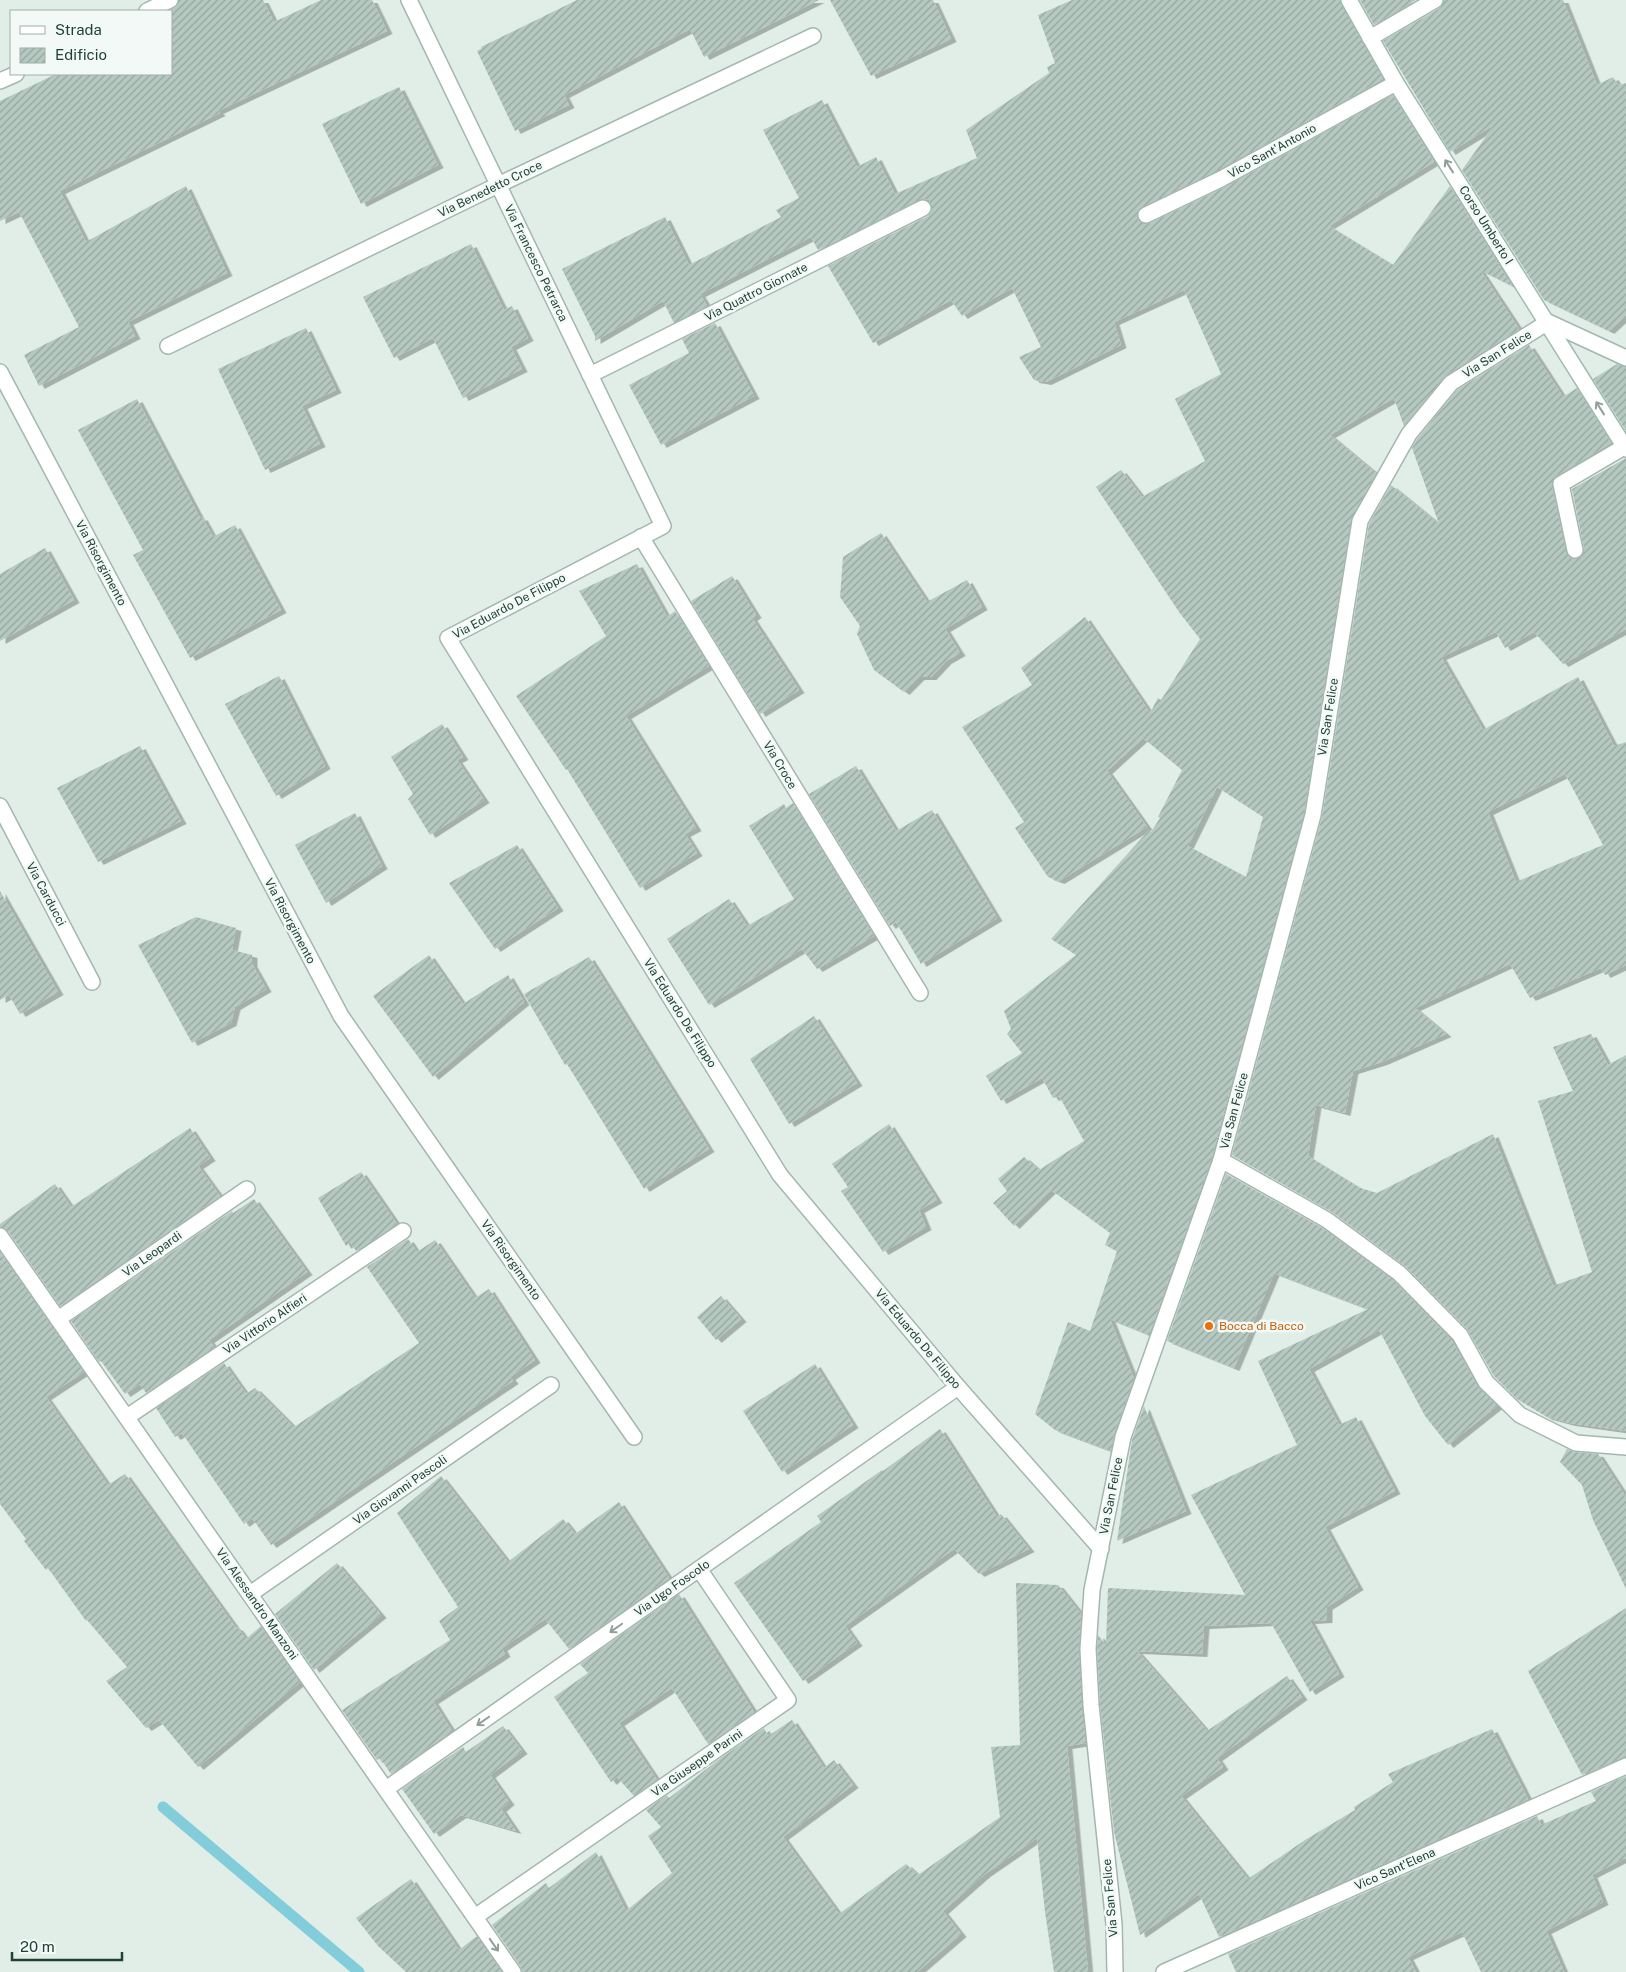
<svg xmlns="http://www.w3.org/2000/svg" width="1626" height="1972" font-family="'Public Sans',sans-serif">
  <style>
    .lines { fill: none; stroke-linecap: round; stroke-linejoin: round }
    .stream { stroke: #82cdd9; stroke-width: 11 }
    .building { fill: url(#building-hatch); fill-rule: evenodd; filter: url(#shadow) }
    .minor-casing { stroke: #a3b7af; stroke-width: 18 }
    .secondary-casing { stroke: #9ebbb0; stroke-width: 18 }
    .minor { stroke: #fff; stroke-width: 15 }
    .secondary { stroke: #fff; stroke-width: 15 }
    .oneway { stroke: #8fa09b }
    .food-dot { fill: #e8710a; stroke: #f2f9f6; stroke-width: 2 }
    .labels { text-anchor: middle; stroke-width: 5; stroke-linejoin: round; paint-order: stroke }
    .street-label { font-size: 12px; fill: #1f4137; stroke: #f2f9f6 }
    .food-label { font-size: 12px; fill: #c56008; stroke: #f2f9f6; text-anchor: start }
  </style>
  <defs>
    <pattern id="building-hatch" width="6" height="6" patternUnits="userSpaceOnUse" patternTransform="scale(1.25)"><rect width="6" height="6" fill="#b6c9c1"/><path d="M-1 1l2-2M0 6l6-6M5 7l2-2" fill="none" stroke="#93a59e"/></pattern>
    <filter id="shadow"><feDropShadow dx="5.5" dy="3" stdDeviation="0" flood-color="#0004"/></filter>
  </defs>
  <rect width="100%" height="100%" fill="#e1eee8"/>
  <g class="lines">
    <!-- stream -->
    <polyline class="stream" points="163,1807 359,1972"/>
  </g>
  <!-- building -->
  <g class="building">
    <polygon points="179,0 263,0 274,22 321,0 372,0 387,31 218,111 220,113 60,191 86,242 186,186 227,273 128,322 135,336 39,386 24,355 79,327 19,212 0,221 0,101 56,74 171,74 171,10 177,6"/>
    <polygon points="577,0 819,0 704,57 690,29 564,95 569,105 515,131 477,51 482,48 481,47"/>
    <polygon points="830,0 933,0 951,39 871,76"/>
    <path d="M1072,0h268l43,79 -166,92 -75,36 -5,7 1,5 7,5 5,-1 75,-36 168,-92 41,67 -105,64 64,39 57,-79 62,100 -32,-16 39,59 -73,46 -42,51 -10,-28 -64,37 46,38 -25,47 -47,293 -92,344 -63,178 -39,-16 24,60 -20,55 -3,17 -56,-21 -20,-16 33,-92 22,9 27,-80 -12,-6 5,-12 -59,-43 -37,36 -21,-23 14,-12 -9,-12 26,-22 15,13 45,-29 -25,-45 -6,2 -11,-20 -41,23 -15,-25 36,-23 -15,-19 4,-5 -7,-18 72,-56 -25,-16 98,-109 2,2 9,-14 -2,-1 24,-47 -39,-32 -36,33 40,56 -88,54 -11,-4 -33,-49 9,-6 -62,-95 70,-42 -11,-17 64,-51 65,96 8,-15 3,2 39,-61 -21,-27 -83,-125 25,-17 21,27 63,-36 -30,-62 46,-25 -37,-84 -70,32 7,23 -75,37 -12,-2 -15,-23 22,-10 -29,-59 -50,28 -11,-16 -78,43 -45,-77 100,-50 4,-8 -3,-8 -5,-1 -5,1 -101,50 -7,-13 -111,57 7,12 -33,17 -11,-22 -68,40v-5l-33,-67 103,-52 24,48 92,-48 -5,-7 23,-12 -36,-68 59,-30 35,67 19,-10 19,37 82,-36 -11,-28 83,-57 -2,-6 8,-4 -17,-48zM1217,787l46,30 -17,60 -58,-31z"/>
    <polygon points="1360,0 1416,0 1374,25"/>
    <polygon points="1444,0 1563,0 1597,85 1613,77 1618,85 1626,83 1626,315 1609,331 1544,300 1462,170 1494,125 1450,152 1383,41 1440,8"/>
    <polygon points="399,87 438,165 361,204 322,124"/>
    <polygon points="471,244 504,310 512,306 528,338 511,347 522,369 463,398 433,338 394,358 363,297"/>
    <polygon points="715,323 754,396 661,445 629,385 689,353 682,339"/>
    <polygon points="306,328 336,390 302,406 320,444 265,470 218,369"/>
    <path d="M1529,345l34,52 14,-9 34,55 -55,33 -4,5v5l14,66 6,7 9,-2 3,-8 -12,-60 54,-31v171l-63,35 -29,-32 -29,16 -9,-16 -55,25 42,73 95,-53 36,69 12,-4v223l-21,10 -4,-7 -71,30 -20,-34 -95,44 31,26 -64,28 -29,9 -8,42 -29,-8 -8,51 52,32 17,5 116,-59 60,152 39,-14 -54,-171 35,-10 -20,-44 38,-13 17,31 18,-10v376l-56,-8 -23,-6 -30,-18 -23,-23 -27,-47 -62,-63 -73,-54 -100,-57 90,-338 47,-293 22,-39 48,39 -27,-76 5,-9 40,-49zM1565,774l38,71 -87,37 -28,-70z"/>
    <polygon points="1617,364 1626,367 1626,431 1593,379"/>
    <polygon points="137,399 200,518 202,517 213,537 235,525 281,610 190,658 133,555 143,550 78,430"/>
    <polygon points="881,533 927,602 967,580 982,607 945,629 960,653 946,661 931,677 919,677 904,692 874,670 857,634 860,626 840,597 843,557"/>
    <polygon points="45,548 74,600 0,641 0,574"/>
    <polygon points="637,564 667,617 675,611 709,666 626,716 696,828 685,834 697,853 640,888 567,769 566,770 516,696 606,636 579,591"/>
    <polygon points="732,576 756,615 752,618 799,690 760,714 691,601"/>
    <polygon points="279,676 325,766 276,796 225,704"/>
    <polygon points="442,724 463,757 457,760 484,800 430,835 408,799 413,794 391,757"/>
    <polygon points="140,746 181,821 98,862 57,788"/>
    <polygon points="856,766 896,831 932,810 997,918 921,964 896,922 890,926 809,794"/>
    <polygon points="793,803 874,936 817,969 802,949 709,1005 667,939 729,899 747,926 794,899 749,826 784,804 786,808"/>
    <polygon points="355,813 382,866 326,903 295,845"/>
    <polygon points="517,845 558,908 495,949 449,883"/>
    <polygon points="0,891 58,992 20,1014 9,995 0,1000"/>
    <polygon points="196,917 236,928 232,950 252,955 252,964 266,989 235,1007 231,1023 192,1043 138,945"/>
    <polygon points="429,955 463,1004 508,975 524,1002 433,1077 373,996"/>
    <polygon points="589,957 709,1149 644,1189 567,1064 565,1065 524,994"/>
    <polygon points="814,1016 857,1083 789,1124 750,1059"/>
    <polygon points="889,1124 937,1200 919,1210 926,1227 883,1252 841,1191 848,1187 832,1164"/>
    <polygon points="190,1128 210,1158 198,1166 220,1196 60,1306 8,1231 0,1227 0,1224 55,1184 71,1207"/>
    <polygon points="361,1172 397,1224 356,1251 350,1242 346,1246 318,1198"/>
    <polygon points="1226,1174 1322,1228 1393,1280 1452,1341 1478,1387 1497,1406 1448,1445 1425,1416 1379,1330 1309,1369 1339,1425 1356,1417 1395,1491 1325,1527 1358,1587 1327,1607 1327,1620 1310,1621 1339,1674 1310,1692 1271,1623 1204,1626 1202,1654 1137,1651 1207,1731 1287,1676 1302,1697 1217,1758 1223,1767 1181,1796 1248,1879 1305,1840 1355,1810 1354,1807 1393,1782 1388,1774 1492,1729 1528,1799 1219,1937 1199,1894 1140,1935 1114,1832 1100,1704 1097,1649 1098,1635 1106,1645 1108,1588 1245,1595 1191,1495 1297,1445 1258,1361 1368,1309 1274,1273 1234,1368 1167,1341"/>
    <polygon points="254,1199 307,1272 209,1340 214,1347 146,1393 140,1384 125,1394 101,1361 99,1362 71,1321 232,1211 233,1213"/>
    <polygon points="408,1239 417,1252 435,1240 475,1298 489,1289 535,1360 510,1377 513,1381 271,1545 252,1518 244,1524 182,1433 175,1437 156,1408 224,1363 246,1394 255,1388 294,1427 419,1343 367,1267"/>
    <polygon points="0,1252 84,1372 46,1397 108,1485 125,1474 236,1628 237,1627 246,1639 261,1626 300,1682 198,1767 159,1720 146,1728 106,1681 127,1667 87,1620 86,1621 48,1568 46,1570 24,1541 26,1539 0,1504"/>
    <polygon points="721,1296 741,1319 716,1340 697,1317"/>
    <polygon points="815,1364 853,1425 782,1472 743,1411"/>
    <polygon points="1144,1406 1186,1511 1117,1541 1132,1440"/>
    <polygon points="940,1429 997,1517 1001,1514 1029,1549 979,1574 954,1549 845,1626 857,1643 803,1681 734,1583 821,1522 817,1516 882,1470 883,1471"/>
    <polygon points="1567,1449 1575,1452 1598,1454 1626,1497 1626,1589 1593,1520 1582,1485 1560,1462"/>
    <polygon points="441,1476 508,1562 563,1519 575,1534 619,1502 669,1578 569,1649 545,1619 502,1648 505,1654 433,1701 452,1731 391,1774 380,1758 377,1760 342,1710 450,1640 439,1621 458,1607 397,1513"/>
    <polygon points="337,1563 381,1615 314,1670 275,1614"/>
    <polygon points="1016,1583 1058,1585 1081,1614 1079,1650 1086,1743 1067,1746 1088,1972 1054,1972 1045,1912 1037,1838 985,1874 943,1911 961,1934 917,1972 522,1972 521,1967 492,1925 546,1883 549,1888 596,1852 626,1911 672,1873 648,1836 661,1827 646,1810 667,1795 669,1798 718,1760 764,1728 768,1736 792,1720 824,1768 834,1760 853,1785 783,1837 839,1914 906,1864 918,1875 1000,1817 991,1747 1020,1745"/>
    <polygon points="679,1594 754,1712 708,1744 672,1688 619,1723 657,1780 634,1796 617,1777 611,1782 554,1697 588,1673 580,1664"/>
    <polygon points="1626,1608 1626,1757 1582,1775 1528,1671"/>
    <polygon points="503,1726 522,1751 490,1775 509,1802 501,1809 516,1831 461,1815 434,1834 402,1789 463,1747 466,1752"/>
    <polygon points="1626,1776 1626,1859 1625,1858 1592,1875 1603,1902 1546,1931 1564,1972 1481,1972 1462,1932 1408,1957 1416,1972 1236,1972 1228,1954 1537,1816 1541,1825 1596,1801 1591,1792"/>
    <polygon points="411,1879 459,1950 477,1936 502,1972 406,1972 378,1946 356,1918"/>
  </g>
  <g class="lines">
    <defs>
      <g id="minor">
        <polyline points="409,0 663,526 448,638 780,1175 958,1387 1101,1549"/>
        <polyline points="147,11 170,0"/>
        <polyline points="1370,38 1435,0"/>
        <polyline points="0,81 16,74"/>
        <polyline points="1146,215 1221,179 1396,83"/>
        <polyline points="168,346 498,185 813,36"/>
        <polyline points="0,372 341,1016 634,1437"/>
        <polyline points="590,375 923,208"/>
        <polyline points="641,537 920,993"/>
        <polyline points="1575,550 1561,484 1624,447"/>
        <polyline points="0,806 92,982"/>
        <polyline points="1221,1160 1327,1220 1399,1273 1460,1335 1486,1382 1520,1415 1576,1443 1626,1447"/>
        <polyline points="0,1236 513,1972"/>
        <polyline points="58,1319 247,1189"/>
        <polyline points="127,1417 403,1231"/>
        <polyline points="250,1594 551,1385"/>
        <polyline points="386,1789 958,1387"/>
        <polyline points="475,1917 788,1700 699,1569"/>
        <polyline points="1115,1972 1114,1924 1091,1705 1088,1649 1092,1590 1123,1437 1221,1160 1313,815 1360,521 1409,434 1451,383 1548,322 1626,358"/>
        <polyline points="1164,1972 1626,1766"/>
      </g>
      <polyline id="secondary" points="1349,0 1396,83 1626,449"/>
    </defs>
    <!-- minor casing -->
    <use href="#minor" class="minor-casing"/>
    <!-- secondary casing -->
    <use href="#secondary" class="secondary-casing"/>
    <!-- minor -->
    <use href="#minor" class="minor"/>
    <!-- secondary -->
    <use href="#secondary" class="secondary"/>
  </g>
  <!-- one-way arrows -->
  <defs><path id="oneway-shaft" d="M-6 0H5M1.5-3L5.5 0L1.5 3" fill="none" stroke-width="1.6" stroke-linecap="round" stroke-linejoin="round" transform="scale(1.25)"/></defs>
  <g class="oneway">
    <use href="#oneway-shaft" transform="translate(1449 166) rotate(-122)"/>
    <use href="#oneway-shaft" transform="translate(1600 408) rotate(-122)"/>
    <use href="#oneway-shaft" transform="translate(616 1628) rotate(145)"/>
    <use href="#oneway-shaft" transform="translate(483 1721) rotate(145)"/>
    <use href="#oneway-shaft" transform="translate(494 1945) rotate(55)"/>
  </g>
  <!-- markers -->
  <circle class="food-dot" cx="1209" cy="1326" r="5"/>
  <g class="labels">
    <!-- street labels -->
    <g class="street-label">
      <text transform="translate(1272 151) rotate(-29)" y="4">Vico Sant'Antonio</text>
      <text transform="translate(490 189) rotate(-26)" y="4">Via Benedetto Croce</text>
      <text transform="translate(1486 225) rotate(58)" y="4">Corso Umberto I</text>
      <text transform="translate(536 263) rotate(64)" y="4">Via Francesco Petrarca</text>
      <text transform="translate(756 292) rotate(-27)" y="4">Via Quattro Giornate</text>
      <text transform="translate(1497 354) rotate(-32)" y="4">Via San Felice</text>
      <text transform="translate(101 563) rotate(62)" y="4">Via Risorgimento</text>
      <text transform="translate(509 606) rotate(-28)" y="4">Via Eduardo De Filippo</text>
      <text transform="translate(1328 717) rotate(-81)" y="4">Via San Felice</text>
      <text transform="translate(780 765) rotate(59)" y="4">Via Croce</text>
      <text transform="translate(46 894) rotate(62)" y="4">Via Carducci</text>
      <text transform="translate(290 921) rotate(62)" y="4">Via Risorgimento</text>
      <text transform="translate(680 1013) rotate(58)" y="4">Via Eduardo De Filippo</text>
      <text transform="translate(1234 1111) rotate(-75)" y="4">Via San Felice</text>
      <text transform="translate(152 1254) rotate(-35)" y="4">Via Leopardi</text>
      <text transform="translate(511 1260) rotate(55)" y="4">Via Risorgimento</text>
      <text transform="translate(265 1324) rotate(-34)" y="4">Via Vittorio Alfieri</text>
      <text transform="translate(918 1339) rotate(50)" y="4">Via Eduardo De Filippo</text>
      <text transform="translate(400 1490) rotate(-35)" y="4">Via Giovanni Pascoli</text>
      <text transform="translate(1111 1496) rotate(-79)" y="4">Via San Felice</text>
      <text transform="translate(672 1588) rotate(-35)" y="4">Via Ugo Foscolo</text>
      <text transform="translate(257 1604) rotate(55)" y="4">Via Alessandro Manzoni</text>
      <text transform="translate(697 1763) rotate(-35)" y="4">Via Giuseppe Parini</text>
      <text transform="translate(1395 1869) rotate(-24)" y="4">Vico Sant'Elena</text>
      <text transform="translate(1110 1898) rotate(-95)" y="4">Via San Felice</text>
    </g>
    <!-- food labels -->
    <g class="food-label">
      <text x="1219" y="1330">Bocca di Bacco</text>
    </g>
  </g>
  <!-- legend -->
  <rect x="10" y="10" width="162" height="65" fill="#f2f9f6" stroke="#9eafaa"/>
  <rect x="20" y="26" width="25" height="8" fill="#ffffff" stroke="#9eafaa"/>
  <text x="55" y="35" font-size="15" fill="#1f4137">Strada</text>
  <rect x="20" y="48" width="25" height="15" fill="url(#building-hatch)" stroke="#9eafaa"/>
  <text x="55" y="60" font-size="15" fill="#1f4137">Edificio</text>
  <!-- scale -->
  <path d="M12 1952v8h110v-8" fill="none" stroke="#1f4137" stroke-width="2.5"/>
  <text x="20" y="1952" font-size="15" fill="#1f4137" stroke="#f2f9f6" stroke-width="4" paint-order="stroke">20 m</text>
</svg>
